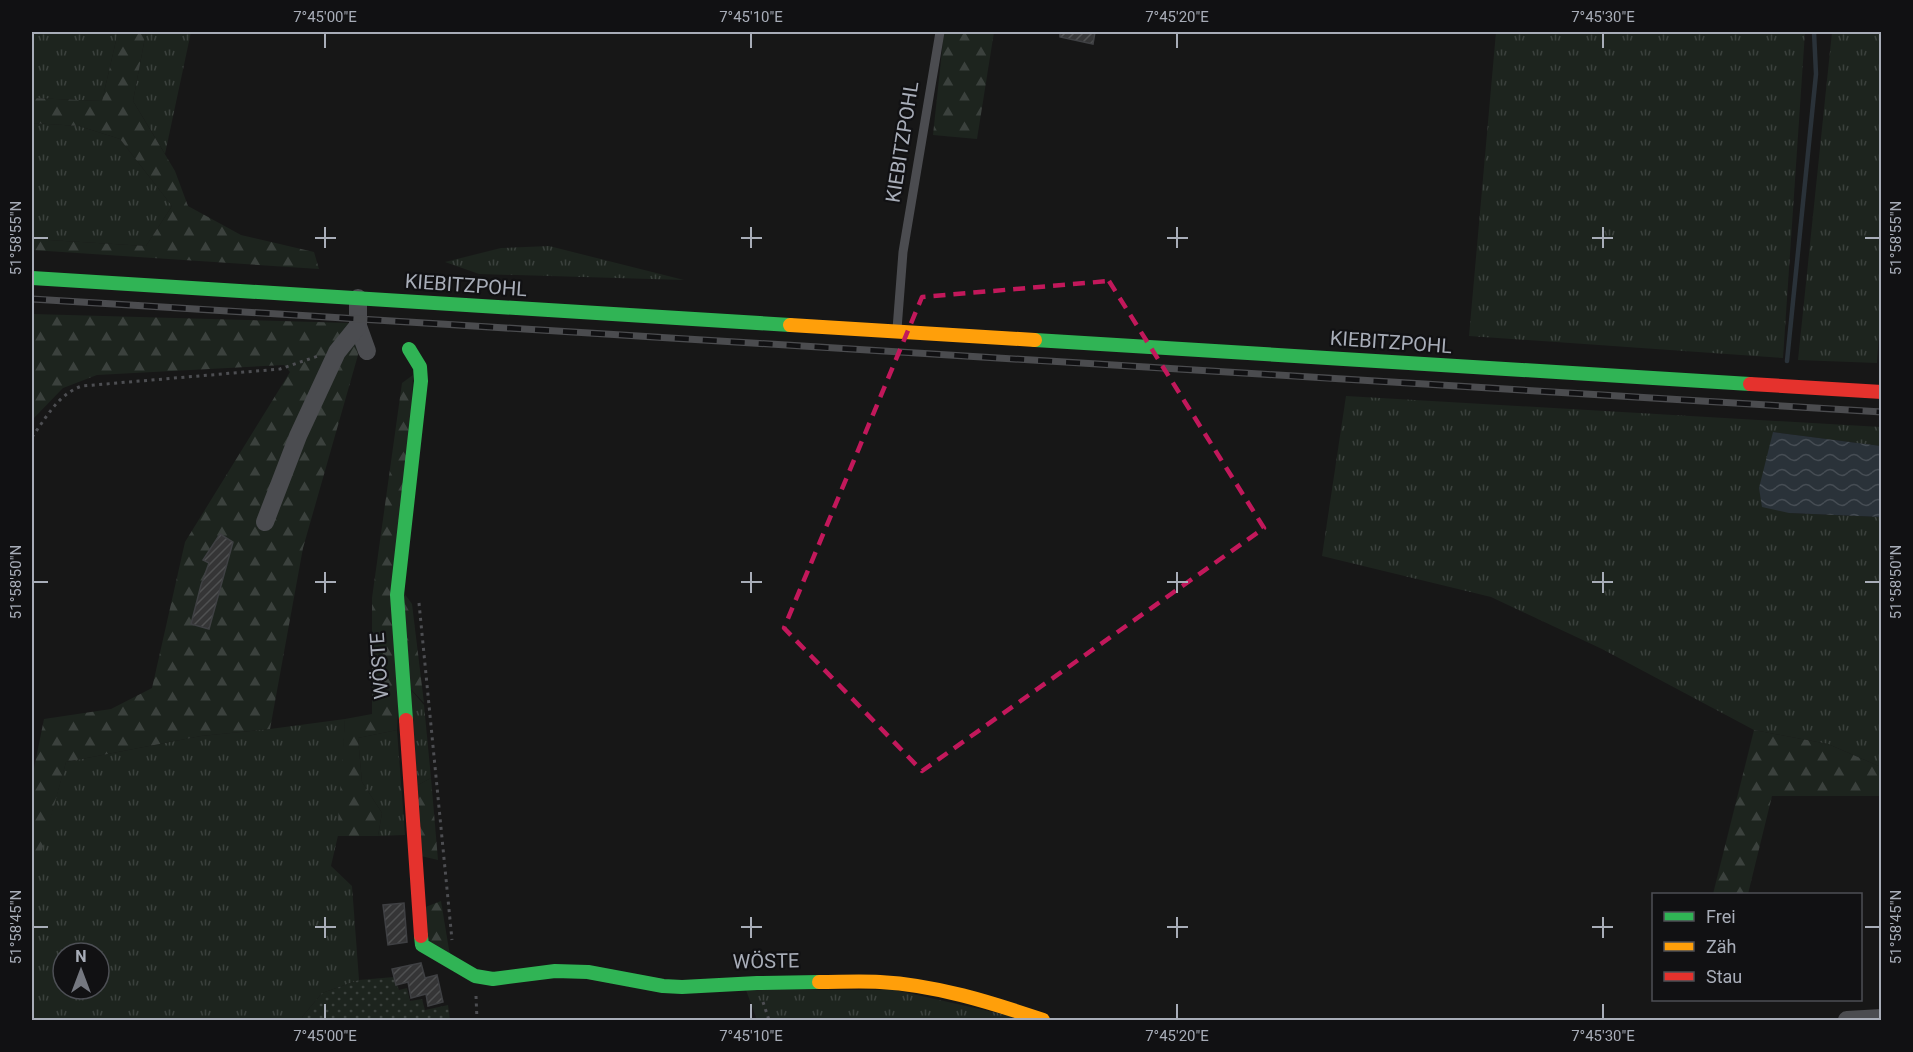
<svg xmlns="http://www.w3.org/2000/svg" width="1913" height="1052" font-family="Roboto,sans-serif">
  <style>
    .grass { fill: url(#grass-tufts); fill-rule: evenodd }
    .forest { fill: url(#forest-firs) }
    .garden { fill: url(#garden-dots) }
    .water { fill: url(#water-waves) }
    .lines { fill: none; stroke-linecap: round; stroke-linejoin: round }
    .stream { stroke: #2a3239; stroke-width: 4.5 }
    .building { fill: url(#building-hatch); stroke: #3f4043; stroke-width: 1.5 }
    .path { stroke: #4d4e52; stroke-width: 3; stroke-dasharray: 3 4.5; stroke-linecap: butt }
    .lane { stroke: #4b4c50; stroke-width: 9 }
    .street { stroke: #4b4c50; stroke-width: 18 }
    .fast { stroke: #30b455; stroke-width: 14 }
    .slow { stroke: #ff9f0a; stroke-width: 14 }
    .jam { stroke: #e5322d; stroke-width: 14 }
    .rail-casing { stroke: #4b4c4f; stroke-width: 7 }
    .rail { stroke: #111113; stroke-width: 4.5; stroke-dasharray: 14; stroke-linecap: butt }
    .marked { fill: none; stroke: #c2185b; stroke-width: 4.5; stroke-dasharray: 12 8; stroke-linejoin: round }
    .ticks { fill: none; stroke: #a8adb8; stroke-width: 2 }
    .labels { text-anchor: middle; stroke-width: 4.5; stroke-linejoin: round; paint-order: stroke }
    .street-label { font-size: 20px; fill: #a8adb8; stroke: #111113 }
    .neatline { fill: none; stroke: #a8adb8; stroke-width: 2 }
    .ticks-label { font-size: 15px; text-anchor: middle; fill: #a8adb8 }
  </style>
  <defs>
    <pattern id="grass-tufts" width="24" height="20" patternUnits="userSpaceOnUse" patternTransform="scale(1.5)"><rect width="24" height="20" fill="#1d241e"/><path d="M3 7l-1-3M5 7V3M7 7l1-3M15 17l-1-3M17 17v-4M19 17l1-3" fill="none" stroke="#3b413d"/></pattern>
    <pattern id="forest-firs" width="22" height="20" patternUnits="userSpaceOnUse" patternTransform="scale(1.5)"><rect width="22" height="20" fill="#1d241e"/><path d="M5 1l3.5 6h-7zM16 11l3.5 6h-7z" fill="#3b413d"/></pattern>
    <pattern id="garden-dots" width="8" height="8" patternUnits="userSpaceOnUse" patternTransform="scale(1.5)"><rect width="8" height="8" fill="#1d241e"/><path d="M2 2h.1M6 6h.1" fill="none" stroke="#3b413d" stroke-width="1.8" stroke-linecap="round"/></pattern>
    <pattern id="water-waves" width="16" height="10" patternUnits="userSpaceOnUse" patternTransform="scale(1.5)"><rect width="16" height="10" fill="#2a3239"/><path d="M0 5q4-4 8 0t8 0" fill="none" stroke="#464d54"/></pattern>
    <pattern id="building-hatch" width="6" height="6" patternUnits="userSpaceOnUse" patternTransform="scale(1.5)"><rect width="6" height="6" fill="#353536"/><path d="M-1 1l2-2M0 6l6-6M5 7l2-2" fill="none" stroke="#4f5051"/></pattern>
  </defs>
  <rect width="100%" height="100%" fill="#171717"/>
  <!-- grass -->
  <g class="grass">
    <polygon points="32,32 118,32 102,101 32,98"/>
    <polygon points="146,32 191,32 165,154 133,101"/>
    <polygon points="1496,32 1805,32 1783,358 1469,336"/>
    <polygon points="1832,32 1881,32 1882,286 1877,363 1798,360"/>
    <polygon points="32,123 79,126 120,139 172,206 146,246 32,239"/>
    <polygon points="549,246 684,280 479,274 445,262 501,248"/>
    <polygon points="1346,396 1881,427 1881,446 1773,432 1789,513 1881,517 1881,767 1828,744 1754,730 1602,649 1491,597 1322,556"/>
    <polygon points="408,686 424,705 431,778 416,786"/>
    <path d="M345,719l-6,112 -8,35 21,20 7,94 -37,13 -20,24 1,3h-271v-137l34,-121 135,-26 69,-7zM63,953h36v36h-36z"/>
    <polygon points="397,730 405,835 378,836 382,813 362,782 358,738"/>
    <polygon points="746,990 895,990 1028,1020 757,1020"/>
  </g>
  <!-- forest -->
  <g class="forest">
    <polygon points="118,32 146,32 133,101 175,171 188,206 241,235 314,252 319,269 32,250 32,239 146,246 172,206 120,139 79,126 32,123 32,98 102,101"/>
    <polygon points="944,32 994,32 977,139 933,135"/>
    <polygon points="32,314 351,323 355,330 358,355 303,548 270,729 201,736 66,762 33,883 32,778 44,719 111,709 152,688 185,542 290,372 284,365 97,375 63,388 32,420"/>
    <polygon points="413,375 397,730 358,738 362,782 382,813 378,836 337,836 345,719 372,714 372,598 402,383"/>
    <polygon points="404,593 412,604 424,703 407,685"/>
    <polygon points="1754,730 1828,744 1881,767 1881,796 1772,796 1748,894 1713,894"/>
    <polygon points="431,778 438,860 421,856 416,786"/>
    <polygon points="441,901 450,956 425,940 423,908"/>
  </g>
  <!-- garden -->
  <polygon class="garden" points="394,977 399,990 407,988 410,1001 422,999 425,1010 448,1005 450,1020 303,1020 302,1017 322,993 359,980"/>
  <!-- water -->
  <polygon class="water" points="1773,432 1881,446 1881,517 1789,513 1762,507 1759,488"/>
  <g class="lines">
    <!-- stream -->
    <polyline class="stream" points="1787,361 1816,74 1814,32"/>
  </g>
  <!-- building -->
  <g class="building">
    <polygon points="1060,32 1095,32 1093,44 1060,37"/>
    <polygon points="220,534 233,542 209,629 191,624 201,585 209,563 203,560"/>
    <polygon points="404,903 407,942 388,945 383,905"/>
    <polygon points="421,963 425,978 437,975 443,1002 428,1006 426,994 411,998 408,982 396,985 392,969"/>
  </g>
  <g class="lines">
    <!-- path -->
    <g class="path">
      <path d="M32,437c14,-19 26,-43 50,-51l198,-17 38,-13"/>
      <polyline points="419,603 452,940"/>
      <polyline points="476,996 477,1020"/>
      <polyline points="763,1002 769,1020"/>
    </g>
    <!-- lane -->
    <polyline class="lane" points="897,329 903,252 940,32"/>
    <!-- street -->
    <g class="street">
      <polyline points="358,298 358,326 367,351"/>
      <polyline points="265,522 298,436 337,352 358,326"/>
      <polyline points="1847,1020 1882,1018"/>
    </g>
    <!-- fast -->
    <g class="fast">
      <polyline points="32,278 790,325"/>
      <polyline points="1035,340 1750,384"/>
      <polyline points="406,720 397,595 421,381 420,367 409,349"/>
      <polyline points="421,936 422,945 475,976 493,979 555,971 588,972 663,986 682,987 757,983 819,982"/>
    </g>
    <!-- slow -->
    <g class="slow">
      <polyline points="790,325 1035,340"/>
      <path d="M819,982c20,0 41,-1 61,0 56,3 110,20 163,38"/>
    </g>
    <!-- jam -->
    <g class="jam">
      <polyline points="1750,384 1882,392"/>
      <polyline points="406,720 421,936"/>
    </g>
    <defs>
      <polyline id="rail" points="32,299 1882,412"/>
    </defs>
    <!-- rail casing -->
    <use href="#rail" class="rail-casing"/>
    <!-- rail -->
    <use href="#rail" class="rail"/>
  </g>
  <!-- marked area -->
  <path class="marked" d="M1109,281l155,247 -342,243 -138,-143 138,-331z"/>
  <!-- ticks -->
  <path class="ticks" d="M325,33v15M751,33v15M1177,33v15M1603,33v15M325,227v21M751,227v21M1177,227v21M1603,227v21M33,238h15M315,238h21M741,238h21M1167,238h21M1592,238h21M1865,238h15M325,572v21M751,572v21M1177,572v21M1603,572v21M33,582h15M315,582h21M741,582h21M1167,582h21M1592,582h21M1865,582h15M325,917v21M751,917v21M1177,917v21M1603,917v21M33,927h15M315,927h21M741,927h21M1167,927h21M1592,927h21M1865,927h15M325,1004v15M751,1004v15M1177,1004v15M1603,1004v15"/>
  <g class="labels">
    <!-- street labels -->
    <g class="street-label">
      <text transform="translate(902 142) rotate(-81)" y="7">KIEBITZPOHL</text>
      <text transform="translate(466 285) rotate(4)" y="7">KIEBITZPOHL</text>
      <text transform="translate(1391 342) rotate(4)" y="7">KIEBITZPOHL</text>
      <text transform="translate(379 666) rotate(-94)" y="7">WÖSTE</text>
      <text transform="translate(766 961) rotate(-1)" y="7">WÖSTE</text>
    </g>
  </g>
  <!-- border -->
  <rect width="1913" height="1052" fill="none" stroke="#111113" stroke-width="66"/>
  <!-- legend -->
  <rect x="1652" y="893" width="210" height="108" fill="#111113" stroke="#4d4f55" stroke-width="1.5"/>
  <rect x="1664" y="912" width="30" height="9" fill="#30b455" stroke="#4d4f55" stroke-width="1.5"/>
  <text x="1706" y="923" font-size="18" fill="#a8adb8">Frei</text>
  <rect x="1664" y="942" width="30" height="9" fill="#ff9f0a" stroke="#4d4f55" stroke-width="1.5"/>
  <text x="1706" y="953" font-size="18" fill="#a8adb8">Zäh</text>
  <rect x="1664" y="972" width="30" height="9" fill="#e5322d" stroke="#4d4f55" stroke-width="1.5"/>
  <text x="1706" y="983" font-size="18" fill="#a8adb8">Stau</text>
  <!-- north arrow -->
  <g transform="translate(81 971)"><circle r="28" fill="#111113" stroke="#4d4f55" stroke-width="1.5"/>
  <path d="M0-4.5L10 22L0 15L-10 22Z" fill="#757880"/>
  <text y="-9" font-size="16" font-weight="bold" text-anchor="middle" fill="#a8adb8">N</text>
  </g>
  <rect x="33" y="33" width="1847" height="986" class="neatline"/>
  <g class="ticks-label">
    <text x="325" y="22">7°45'00"E</text>
    <text x="751" y="22">7°45'10"E</text>
    <text x="1177" y="22">7°45'20"E</text>
    <text x="1603" y="22">7°45'30"E</text>
    <text transform="translate(16 238) rotate(-90)" y="5">51°58'55"N</text>
    <text transform="translate(1896 238) rotate(-90)" y="5">51°58'55"N</text>
    <text transform="translate(16 582) rotate(-90)" y="5">51°58'50"N</text>
    <text transform="translate(1896 582) rotate(-90)" y="5">51°58'50"N</text>
    <text transform="translate(16 927) rotate(-90)" y="5">51°58'45"N</text>
    <text transform="translate(1896 927) rotate(-90)" y="5">51°58'45"N</text>
    <text x="325" y="1041">7°45'00"E</text>
    <text x="751" y="1041">7°45'10"E</text>
    <text x="1177" y="1041">7°45'20"E</text>
    <text x="1603" y="1041">7°45'30"E</text>
  </g>
</svg>
